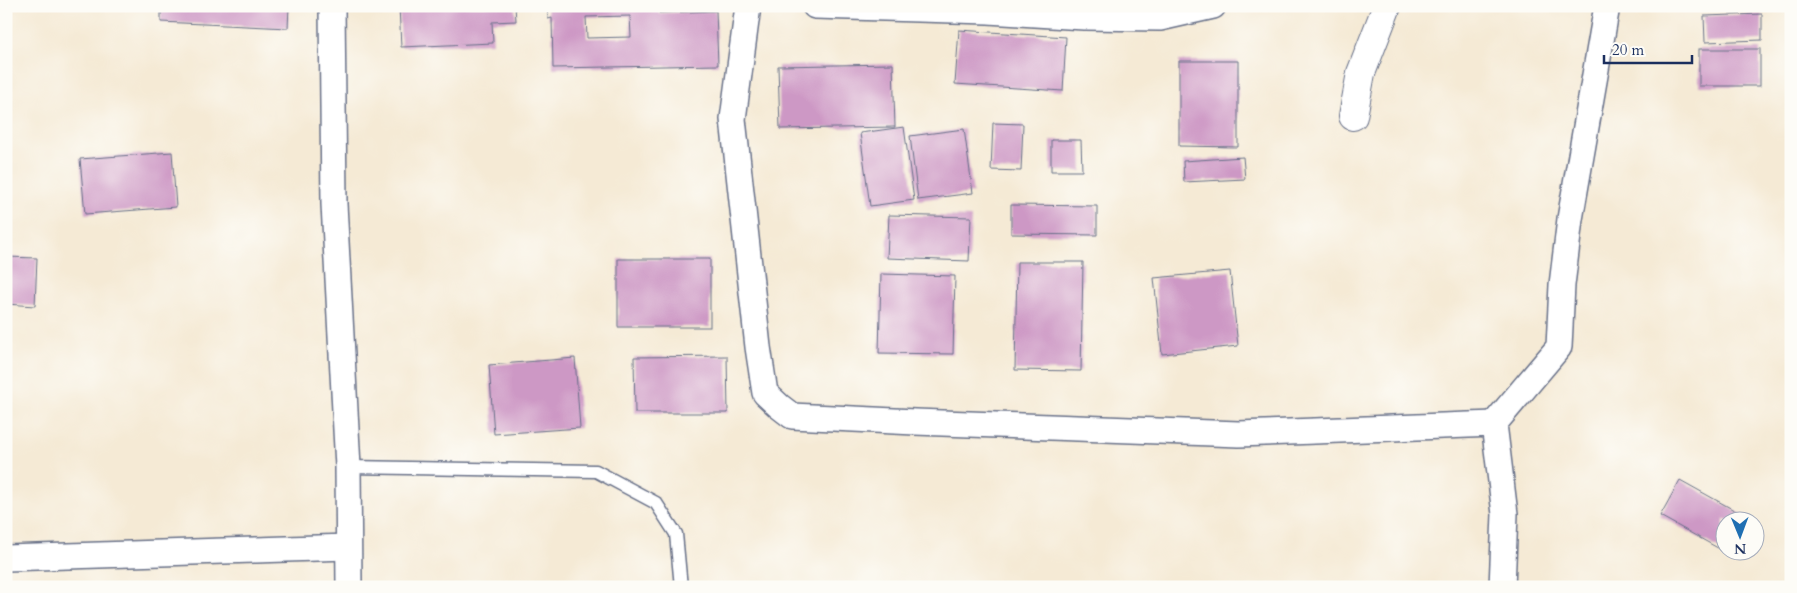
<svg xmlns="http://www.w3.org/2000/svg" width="1797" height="593" font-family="Cardo,serif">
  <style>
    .building { fill: #cd98c5; fill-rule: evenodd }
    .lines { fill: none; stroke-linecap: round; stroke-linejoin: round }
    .lane-casing { stroke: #677088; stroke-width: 15 }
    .street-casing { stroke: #677088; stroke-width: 28 }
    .secondary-casing { stroke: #677088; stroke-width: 30 }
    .lane { stroke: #fff; stroke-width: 12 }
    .street { stroke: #fff; stroke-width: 25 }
    .secondary { stroke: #fff; stroke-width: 28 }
  </style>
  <rect width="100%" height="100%" fill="#fdfcf7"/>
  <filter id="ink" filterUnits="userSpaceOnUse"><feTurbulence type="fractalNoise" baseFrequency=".02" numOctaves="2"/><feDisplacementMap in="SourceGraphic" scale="10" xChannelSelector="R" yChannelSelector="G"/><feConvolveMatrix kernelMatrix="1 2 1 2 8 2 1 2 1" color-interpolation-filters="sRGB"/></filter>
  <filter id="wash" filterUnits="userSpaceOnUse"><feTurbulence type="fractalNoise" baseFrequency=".0096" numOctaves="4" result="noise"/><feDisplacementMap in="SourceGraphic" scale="20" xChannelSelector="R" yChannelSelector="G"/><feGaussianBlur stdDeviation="1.12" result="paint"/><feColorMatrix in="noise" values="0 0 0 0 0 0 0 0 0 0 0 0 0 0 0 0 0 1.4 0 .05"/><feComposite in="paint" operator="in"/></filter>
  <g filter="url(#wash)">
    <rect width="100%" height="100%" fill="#f5ead5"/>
    <g id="blocks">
      <!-- building -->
      <g class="building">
        <polygon points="161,6 289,6 288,28 161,22"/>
        <polygon points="399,6 515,6 516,21 492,22 493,43 401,47"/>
        <path d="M547,6h112v7l57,-2 2,54 -165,3 -1,-50 -4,1zM630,16l1,21 -44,1 -1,-21z"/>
        <polygon points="1762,14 1762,40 1705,42 1704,16"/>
        <polygon points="959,30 1066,37 1063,91 955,84"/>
        <rect x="1699" y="49" width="61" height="37"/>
        <polygon points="1179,61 1238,61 1238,147 1179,146"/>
        <polygon points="893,64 895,127 780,129 778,66"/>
        <polygon points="993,123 1023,124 1021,171 991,170"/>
        <polygon points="904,127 914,200 870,206 860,133"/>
        <polygon points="964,129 973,193 918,200 910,136"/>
        <polygon points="1051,140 1081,140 1082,171 1051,171"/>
        <polygon points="172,152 176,207 85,214 80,159"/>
        <polygon points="1243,157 1245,179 1184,182 1183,161"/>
        <polygon points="1011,205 1097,206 1097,235 1011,234"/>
        <polygon points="889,215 971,217 969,261 887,258"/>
        <polygon points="6,257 37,258 35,306 6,304"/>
        <rect x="618" y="259" width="92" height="68"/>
        <polygon points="1017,262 1083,262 1081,371 1015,370"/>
        <polygon points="1230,271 1238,346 1162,354 1154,278"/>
        <polygon points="881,274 955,276 953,354 879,353"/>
        <polygon points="727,356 728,413 635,413 634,357"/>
        <polygon points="575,358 580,428 494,434 489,365"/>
        <polygon points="1680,480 1752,520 1724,520 1724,550 1741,550 1736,558 1660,516"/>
      </g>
    </g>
  </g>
  <g filter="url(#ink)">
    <use href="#blocks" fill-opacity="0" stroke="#677088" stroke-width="1"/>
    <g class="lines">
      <defs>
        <polyline id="lane" points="348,467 596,471 656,503 676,534 681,587"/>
        <g id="street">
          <polyline points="332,6 334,204 348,467 349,587"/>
          <polyline points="748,6 733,119 758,347 765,393 779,406 792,416 915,422 1239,434 1494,424"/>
          <polyline points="815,6 988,11 1084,17 1160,18 1213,6"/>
          <polyline points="6,558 348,547"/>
          <polyline points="1502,587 1505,514 1494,424 1559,347 1562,285 1570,219 1607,6"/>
        </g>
        <polyline id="secondary" points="1353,116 1361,73 1387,6"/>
      </defs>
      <!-- lane casing -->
      <use href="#lane" class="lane-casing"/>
      <!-- street casing -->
      <use href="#street" class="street-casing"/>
      <!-- secondary casing -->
      <use href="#secondary" class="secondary-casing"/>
      <!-- lane -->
      <use href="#lane" class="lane"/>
      <!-- street -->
      <use href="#street" class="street"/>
      <!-- secondary -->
      <use href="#secondary" class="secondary"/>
    </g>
  </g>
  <!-- margin -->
  <rect width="1797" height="593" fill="none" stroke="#fdfcf7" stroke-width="25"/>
  <!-- north arrow -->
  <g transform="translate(1740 536) rotate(179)"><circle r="24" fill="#fdfcf7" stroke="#a3aaba"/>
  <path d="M0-4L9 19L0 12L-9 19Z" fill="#1f6fb2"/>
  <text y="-8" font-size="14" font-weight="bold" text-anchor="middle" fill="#1b2f5e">N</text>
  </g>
  <!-- scale -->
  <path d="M1604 55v8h88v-8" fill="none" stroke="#1b2f5e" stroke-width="2.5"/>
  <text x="1612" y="55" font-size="15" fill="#1b2f5e" stroke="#fdfcf7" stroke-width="4" paint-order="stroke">20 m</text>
</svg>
